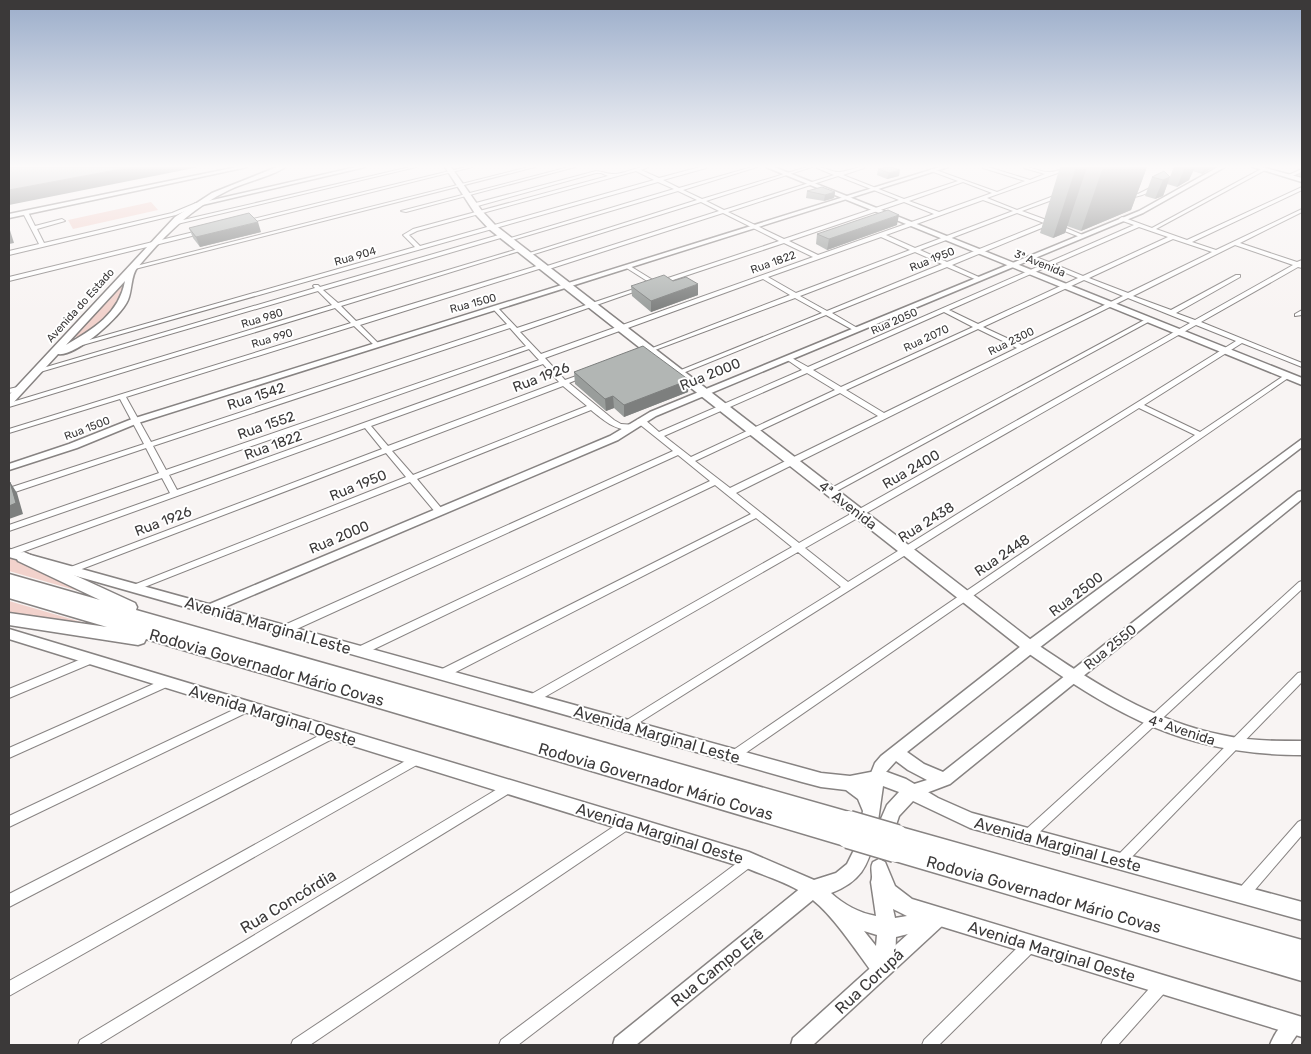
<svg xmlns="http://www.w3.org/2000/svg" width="1311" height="1054" font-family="Rubik,sans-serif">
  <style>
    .green { fill: #f2d2cc }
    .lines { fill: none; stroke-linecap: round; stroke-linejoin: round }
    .street-casing { stroke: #878382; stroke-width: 2 }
    .secondary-casing { stroke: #878382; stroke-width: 3 }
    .primary-casing { stroke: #878382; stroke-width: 3 }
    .highway-casing { stroke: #878382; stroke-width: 3 }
    .street { fill: #fff; fill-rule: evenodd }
    .secondary { fill: #fff; fill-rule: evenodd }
    .primary { fill: #fff; fill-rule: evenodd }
    .highway { fill: #fff; fill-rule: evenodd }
    .highway-bridge-casing { stroke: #878382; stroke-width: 25; stroke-linecap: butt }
    .highway-bridge { stroke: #fff; stroke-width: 22 }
    .wall { fill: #999d9b }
    .shaded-wall { fill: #7d7f7e }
    .building { fill: #b2b6b4; stroke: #7d7f7e }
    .labels { text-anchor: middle; stroke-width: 4; stroke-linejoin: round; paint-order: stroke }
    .far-street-label { font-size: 11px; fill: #3b3939; stroke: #fff }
    .street-label { font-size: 14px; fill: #3b3939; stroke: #fff }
    .near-street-label { font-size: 16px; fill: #3b3939; stroke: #fff }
  </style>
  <rect width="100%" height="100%" fill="#f8f4f3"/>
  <!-- green -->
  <g class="green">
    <polygon points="151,202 158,210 73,229 68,220"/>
    <path d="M124,280c-1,6 -1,14 -3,19 -6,14 -33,40 -48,38z"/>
    <polygon points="9,558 30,564 96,596 9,571"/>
    <polygon points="9,601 102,628 9,614"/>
  </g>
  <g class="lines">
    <defs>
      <g id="street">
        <polygon points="410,167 416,167 173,225 170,223"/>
        <polygon points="466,167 472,167 244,224 241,222"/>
        <polygon points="529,167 535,167 131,270 128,268"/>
        <polygon points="569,167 575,167 406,212 401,211"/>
        <path d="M648,167l-7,3 18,8 41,-11h6v1l-43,12 16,8 73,-21h5l-74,23 19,9 105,-32h5l-106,34 18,9 110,-35 -17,-7v-1c8,0 16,6 23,5 9,-1 15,-5 24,-5v1l-21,7 61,24 54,-18 -27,-10v-2h2l64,23 28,-11 -42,-13v-1h5l42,13 15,-6 -21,-6v-1c9,0 16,5 24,5 8,1 16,-5 24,-5v1l-85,30 30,12 42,-16h4v2l-41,15 30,11 33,14 -5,1 -31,-12 -97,40 29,13v2h-4l-30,-13 -115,46 27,16v2h-4l-29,-16 -148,60 -2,-1v-2l146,-59 -27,-15 -148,55h-4l-1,-1 148,-57 -27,-16 -218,79 20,22 17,-6h4v2l-17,7 45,37 7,4 14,1 1,2c-15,9 -34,-8 -45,-17l-174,69 25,30 1,2 -1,2h-6l-26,-31 -273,108h-6l-2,-2 2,-2 275,-109 -20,-24 -312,119h-6l-2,-2 2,-2 314,-119 -17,-21 -351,127h-5v-5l161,-57 -8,-15 -153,53v-6l150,-52 -13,-25 -137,46v-6l135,-44 -24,-45 -111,34v-4l342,-106 -16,-15 -326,99v-4l323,-98 -14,-14 -278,81h-4v-2l279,-82 -2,-2 1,-1h4l2,2 182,-53 2,1v2l-181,53 15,13 180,-54 5,1 -182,56 15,15 184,-56h4v2l175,-56 -18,-9 -173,54 -5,-1 174,-55 -19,-9 -169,50 -5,-1 170,-51 -16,-7 -579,164h-4v-2l340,-97 -12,-12 10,-6 195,-53 -7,-3h-5l-122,34 -2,-1v-2l124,-33c6,0 10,3 16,3 11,1 24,-8 36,-7zM636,171l18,9 -234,66 -11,-11 8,-4zM838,176l61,24 -115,39 -56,-27zM963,182l29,11 -53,19 -30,-11zM983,200l30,11 -98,37 -29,-13zM904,202l30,12 -116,41 -29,-14zM723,213l56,28 -123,41 -26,-16 -5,1 30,19 129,-43 29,14 -272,97 -21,-22 125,-44 -5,-1 -123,41 -19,-20h-4v2l13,14 -356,118 -25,-45 228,-71 20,19h4v-2l-18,-18 182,-57v2h4zM1017,213l27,10 -97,39 -27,-12zM881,237l29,13 -114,43 -28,-16zM915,252l27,12 -115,47 -27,-15zM510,328l16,18 -360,124 -13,-24zM529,349l10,11 -362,130 -8,-15zM543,364l16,18 -171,64 -17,-20zM563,386l24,20 -174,69 -21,-24z"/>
        <path d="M1263,168l4,1 -111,60 31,11 115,-53v3l-110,52 24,8 86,-41v3l-62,31 57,19 5,-2v8l-4,-1 -97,55 101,41v4l-60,-24 -98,62 56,27 85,-57 2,-1 4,2 -554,383 -4,2 -4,-2 -2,-3 2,-3 466,-318 -56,-27 -513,323 -4,-2 -1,-3 1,-3 219,-136 -43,-35 -262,150 -4,1 -4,-1 -1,-3 1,-3 264,-149 -36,-29 -310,159 -4,1 -4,-1 -1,-3 1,-3 313,-157 -36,-29 -351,169 -4,1 -4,-1 -1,-3 1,-3 354,-167 -32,-26 -390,178 -4,1 -4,-1 -1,-3 1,-3 393,-176 -35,-28 -1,-2 1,-2h6l15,13 143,-62 -16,-11v-2h4l18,10 236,-103 -15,-6v-2h4l16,6 85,-37 -14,-5 -1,-1 3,-2 30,11zM1139,227l29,10 -85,39 -29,-12zM1173,239l39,13 -84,41 -39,-15zM1235,245l58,20 -98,55 -19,-7 64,-36v-2h-4l-65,35 -38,-14zM1049,266l29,12 -100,46 -29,-14zM1084,280l39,16 -101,49 -39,-18zM1128,298l62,25 -391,220 -63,-50zM944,312l29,15 -132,60 -28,-17zM1196,325l40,16 -388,241 -43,-34zM978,329l39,19 -133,65 -38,-23zM807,373l28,17 -144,67 -27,-21zM840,393l38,23 -148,72 -35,-27z"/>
        <polygon points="1302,169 1302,172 1290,177 1286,176"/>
        <path d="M1154,186l4,1c-9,6 -24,13 -35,9l15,-2z"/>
        <polygon points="196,203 201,204 176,215 9,255 9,251 39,244 23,213 24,212 28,212 35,226 62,219 65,221 37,229 44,243 172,213"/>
        <polygon points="202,230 204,231 204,233 9,281 9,277"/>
        <polygon points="1302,310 1302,315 1295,316 1295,314"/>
        <polygon points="1148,318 1151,320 1150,321 833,493 827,493 826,491"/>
        <polygon points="22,386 25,386 25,390 9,393 9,389"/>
        <polygon points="1302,581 1302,589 1031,840 1027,842 1023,840 1021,836 1023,832 1299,582"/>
        <polygon points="91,655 95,656 96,659 95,662 9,698 9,689"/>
        <polygon points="1302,672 1302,682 1124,865 1120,867 1116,865 1114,861 1116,857 1298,673"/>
        <polygon points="167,678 171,679 172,682 171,685 9,758 9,748"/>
        <polygon points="248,703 252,704 253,707 252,710 9,827 9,816"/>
        <polygon points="334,728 338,730 340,733 338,736 9,907 9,894"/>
        <polygon points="418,754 422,756 424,759 422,762 9,996 9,981"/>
        <polygon points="509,782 513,783 515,787 513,791 98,1045 78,1045 80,1040"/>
        <polygon points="628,817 632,819 634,823 632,827 310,1045 291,1045 293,1040"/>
        <polygon points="1302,820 1302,835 1247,899 1242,901 1237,899 1236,895 1237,891 1298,822"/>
        <polygon points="749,855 753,857 755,861 753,865 518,1045 499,1045 501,1040 745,857"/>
        <polygon points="1030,938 1035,940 1037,945 1035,950 939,1045 922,1045 924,1040 1025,940"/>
        <polygon points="1162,978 1167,980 1169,985 1167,990 1118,1045 1101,1045 1103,1040 1157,980"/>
      </g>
      <g id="secondary">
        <polygon points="356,167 365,167 198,206 195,204"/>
        <polygon points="940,167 948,167 138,423 77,448 9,470 9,464 69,444 132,419"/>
        <polygon points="1218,167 1225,167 1143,213 656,416 618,440 213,612 205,612 203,609 205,606 610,436 650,412 1139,211"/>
        <polygon points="1302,439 1302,447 1035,651 907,752 924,764 943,772 1298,492 1302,491 1302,499 950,784 913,798 908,796 905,791 908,786 927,780 908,770 896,761 886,772 881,783 876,785 871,783 869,778 875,763 881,756 1025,643"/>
        <polygon points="813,881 819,883 821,889 819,895 636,1045 613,1045 615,1038 807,883"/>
        <polygon points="936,912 942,914 944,920 942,926 813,1045 791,1045 793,1038 930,914"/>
        <path d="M1294,1016l7,2 1,9 -12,18h-20c4,-11 13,-25 24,-29z"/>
      </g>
      <g id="primary">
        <polygon points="237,167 247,167 9,218 9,214"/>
        <path d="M277,167h8c-12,9 -40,15 -56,23 -38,18 -65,46 -92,78 -6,7 -5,23 -9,32 -7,17 -53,57 -70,54l-45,49 -4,1v-9l166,-178 37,-24zM125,281c-6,33 -32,48 -59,64z"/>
        <path d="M445,167h6l31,44 13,14 540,418c59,40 117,78 187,92 26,6 53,6 80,6v14c-117,0 -184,-39 -277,-104l-536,-422 -13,-14z"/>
        <polygon points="766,167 774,167 1302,378 1302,385"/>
        <polygon points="1253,167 1262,167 1302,178 1302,182"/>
        <path d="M9,549l812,224 29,3 26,-5 11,1 19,7 32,19 34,15 330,89v18l-332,-92 -57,-27 -14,15 -9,27 -6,2 -6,-2 -3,-6c-7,30 -15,45 -44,56 12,11 28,20 45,23l-5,-34c3,-7 -2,-13 2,-20l6,-3 6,3 10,24 17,13 390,118v20l-362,-111 -44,11c-1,16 2,35 -14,42l-7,-3c-20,-26 -43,-64 -70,-82 -17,-11 -37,-17 -56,-25l-740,-230v-10l740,223 65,28 22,-7 11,-9 9,-18 7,-35 -5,-12 -12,-9 -25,-3 -19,-5 -793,-225zM883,786l16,6 -12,13 -10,23zM893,909l14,7 -12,2zM864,931l13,4 -1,11z"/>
      </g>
      <g id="highway">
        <polygon points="24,552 135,603 137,607 136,610 849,812 856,815 859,822 854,830 858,837 855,844 848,847 146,639 144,643 138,645 9,625 9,613 107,627 9,598 9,586 82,607 9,586 9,574 100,600 18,561 16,557 18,553"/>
        <polygon points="897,826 1302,940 1302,981 895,861 887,858 884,851 890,843 887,836 890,829"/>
      </g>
    </defs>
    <!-- street casing -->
    <use href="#street" class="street-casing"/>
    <!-- secondary casing -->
    <use href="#secondary" class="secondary-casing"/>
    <!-- primary casing -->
    <use href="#primary" class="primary-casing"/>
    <!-- highway casing -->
    <use href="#highway" class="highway-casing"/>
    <!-- street -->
    <use href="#street" class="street"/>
    <!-- secondary -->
    <use href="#secondary" class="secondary"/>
    <!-- primary -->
    <use href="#primary" class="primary"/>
    <!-- highway -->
    <use href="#highway" class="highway"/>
    <defs>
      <g id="highway-bridge">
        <polyline points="849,822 897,836"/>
        <polyline points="848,837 895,851"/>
      </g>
    </defs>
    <!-- highway-bridge casing -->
    <use href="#highway-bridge" class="highway-bridge-casing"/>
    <!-- highway-bridge -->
    <use href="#highway-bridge" class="highway-bridge"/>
  </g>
  <!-- wall -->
  <g class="wall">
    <polygon points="1060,167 1147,167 1131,210 1081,231 1067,226 1065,233 1053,238 1040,233"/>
    <polygon points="1174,167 1214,167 1202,174 1193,171 1189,180 1177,187 1167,184"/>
    <polygon points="878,169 899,176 887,179 877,175"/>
    <polygon points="1302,169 1302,177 1299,175"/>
    <polygon points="1152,177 1170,177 1163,196 1155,199 1145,196"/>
    <polygon points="807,191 835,192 834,198 824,201 806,198"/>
    <polygon points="897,225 827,250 816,244 817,234"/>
    <polygon points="189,228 261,232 200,247 193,238"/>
    <polygon points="631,286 698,295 651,312 632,296"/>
    <polygon points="574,372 689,380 688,392 624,417 614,408 606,411 575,384"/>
  </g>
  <!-- shaded-wall -->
  <g class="shaded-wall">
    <polygon points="132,167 199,167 9,205 9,190"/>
    <polygon points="1076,167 1087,167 1065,233 1053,238"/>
    <polygon points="1103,167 1147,167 1131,210 1081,231"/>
    <polygon points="1185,167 1195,167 1189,180 1177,187"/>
    <polygon points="1205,167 1214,167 1202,174"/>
    <polygon points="900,170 899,176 887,179 889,173"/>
    <polygon points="1170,177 1163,196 1155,199 1163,180"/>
    <polygon points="835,192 834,198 824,201 825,195"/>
    <polygon points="899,215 897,225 827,250 829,239"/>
    <polygon points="258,222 261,232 200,247 196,237"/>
    <polygon points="9,227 14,243 9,244"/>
    <polygon points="698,284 698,295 651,312 651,301"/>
    <polygon points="689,380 688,392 624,417 624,405"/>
    <polygon points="613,396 614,408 606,411 605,399"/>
    <polygon points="10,482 17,493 23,514 9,519"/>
  </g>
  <!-- building -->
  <g class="building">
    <polygon points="9,167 132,167 9,190"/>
    <polygon points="887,167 891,167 900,170 889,173 878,169"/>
    <polygon points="1164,171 1170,177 1163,180 1152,177"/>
    <polygon points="822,187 835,192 825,195 807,191"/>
    <polygon points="888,210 899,215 829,239 817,234"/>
    <polygon points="249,213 258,222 196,237 189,228"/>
    <polygon points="664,275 673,281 686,277 698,284 651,301 631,286"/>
    <polygon points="643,346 689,380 624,405 613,396 605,399 574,372"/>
    <polygon points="10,482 16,503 9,506 9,483"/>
  </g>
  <!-- sky -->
  <linearGradient id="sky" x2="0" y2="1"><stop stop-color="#9badca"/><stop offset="0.53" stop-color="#fcfafa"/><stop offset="1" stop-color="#fcfafa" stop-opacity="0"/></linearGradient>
  <rect width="1311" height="314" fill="url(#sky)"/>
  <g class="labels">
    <!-- far-street labels -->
    <g class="far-street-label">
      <text transform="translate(355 256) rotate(-16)" y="4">Rua 904</text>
      <text transform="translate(932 259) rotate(-22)" y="4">Rua 1950</text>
      <text transform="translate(773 262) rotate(-20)" y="4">Rua 1822</text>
      <text transform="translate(1040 263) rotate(22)" y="4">3ª Avenida</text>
      <text transform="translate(473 303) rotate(-15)" y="4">Rua 1500</text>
      <text transform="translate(80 305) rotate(-48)" y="4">Avenida do Estado</text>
      <text transform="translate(262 318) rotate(-17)" y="4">Rua 980</text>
      <text transform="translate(894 321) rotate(-24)" y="4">Rua 2050</text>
      <text transform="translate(272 338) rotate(-17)" y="4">Rua 990</text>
      <text transform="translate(926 338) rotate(-25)" y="4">Rua 2070</text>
      <text transform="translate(1011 341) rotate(-26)" y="4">Rua 2300</text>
      <text transform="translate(87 428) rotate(-21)" y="4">Rua 1500</text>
    </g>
    <!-- street labels -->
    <g class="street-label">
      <text transform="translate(710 374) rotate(-22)" y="5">Rua 2000</text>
      <text transform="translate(541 377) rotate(-21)" y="5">Rua 1926</text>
      <text transform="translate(256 396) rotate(-18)" y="5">Rua 1542</text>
      <text transform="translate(266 425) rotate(-19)" y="5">Rua 1552</text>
      <text transform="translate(273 445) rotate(-20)" y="5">Rua 1822</text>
      <text transform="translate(911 469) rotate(-30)" y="5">Rua 2400</text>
      <text transform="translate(358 485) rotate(-22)" y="5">Rua 1950</text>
      <text transform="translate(848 505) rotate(38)" y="5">4ª Avenida</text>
      <text transform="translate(163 521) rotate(-21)" y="5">Rua 1926</text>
      <text transform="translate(926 522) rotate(-32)" y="5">Rua 2438</text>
      <text transform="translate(339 537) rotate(-23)" y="5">Rua 2000</text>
      <text transform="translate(1002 555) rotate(-34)" y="5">Rua 2448</text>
      <text transform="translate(1076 594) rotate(-37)" y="5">Rua 2500</text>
      <text transform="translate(1110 647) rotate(-39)" y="5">Rua 2550</text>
      <text transform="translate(1182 730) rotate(18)" y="5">4ª Avenida</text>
    </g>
    <!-- near-street labels -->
    <g class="near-street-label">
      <text transform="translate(268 625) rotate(16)" y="6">Avenida Marginal Leste</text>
      <text transform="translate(267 667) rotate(16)" y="6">Rodovia Governador Mário Covas</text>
      <text transform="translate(273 715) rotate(17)" y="6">Avenida Marginal Oeste</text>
      <text transform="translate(657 734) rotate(16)" y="6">Avenida Marginal Leste</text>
      <text transform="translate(656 781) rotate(16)" y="6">Rodovia Governador Mário Covas</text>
      <text transform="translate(660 833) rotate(17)" y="6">Avenida Marginal Oeste</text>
      <text transform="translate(1058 844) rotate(15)" y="6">Avenida Marginal Leste</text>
      <text transform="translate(1044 894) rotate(16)" y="6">Rodovia Governador Mário Covas</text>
      <text transform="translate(288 901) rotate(-31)" y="6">Rua Concórdia</text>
      <text transform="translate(1052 951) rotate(17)" y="6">Avenida Marginal Oeste</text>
      <text transform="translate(717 967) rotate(-39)" y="6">Rua Campo Erê</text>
      <text transform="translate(869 981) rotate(-43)" y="6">Rua Corupá</text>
    </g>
  </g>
  <!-- border -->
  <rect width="1311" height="1054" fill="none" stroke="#3b3939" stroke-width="20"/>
</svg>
